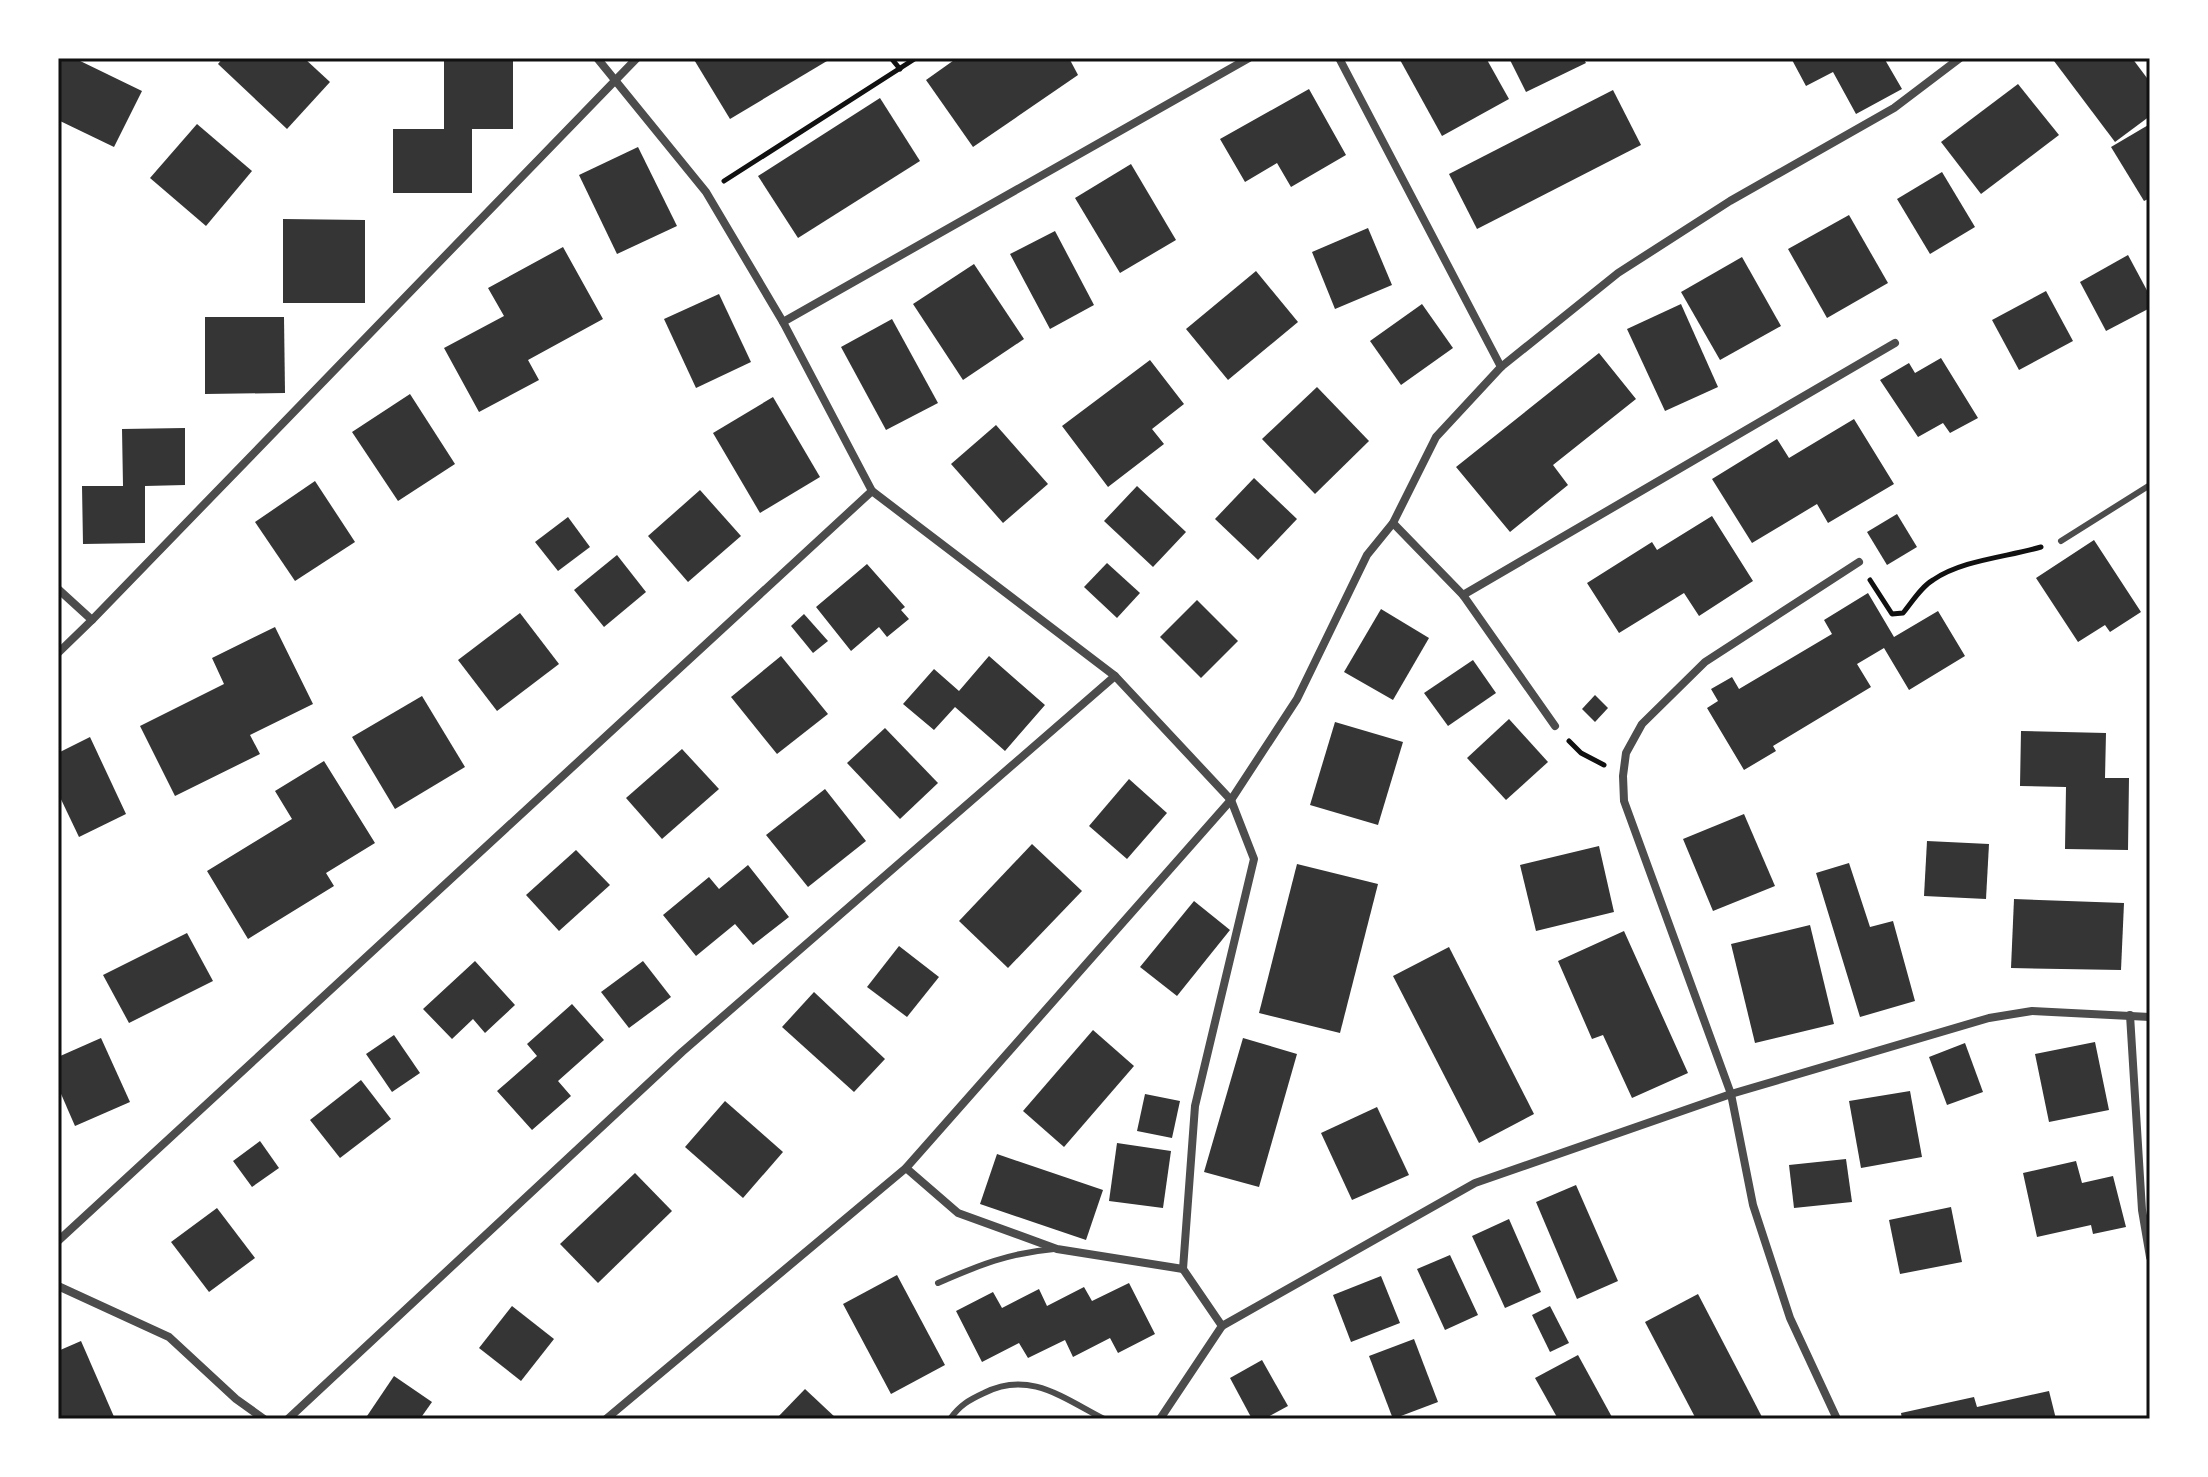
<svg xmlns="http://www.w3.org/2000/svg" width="2208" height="1477" font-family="Rubik,sans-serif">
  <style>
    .building { fill: #353535 }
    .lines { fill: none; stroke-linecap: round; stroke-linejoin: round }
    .path { stroke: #111; stroke-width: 5 }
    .service { stroke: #4c4c4c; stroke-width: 6 }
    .minor { stroke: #4c4c4c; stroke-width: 8 }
    .neatline { fill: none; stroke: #111; stroke-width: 3 }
  </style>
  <rect width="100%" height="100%" fill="#fff"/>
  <!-- building -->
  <g class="building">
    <polygon points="59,58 74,58 142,91 114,147 58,120"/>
    <polygon points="223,58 304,58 330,82 287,129 218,64"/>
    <polygon points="693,58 832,58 730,119"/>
    <polygon points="957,58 1069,58 1078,75 973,147 926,80"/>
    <polygon points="1399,58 1486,58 1509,99 1442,136"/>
    <polygon points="1509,58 1583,58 1586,63 1526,92"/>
    <polygon points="1791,58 1884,58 1902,89 1856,114 1833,72 1806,86"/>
    <polygon points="2058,58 2132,58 2150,82 2150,116 2115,142 2054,61"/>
    <polygon points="444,59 513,59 513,129 472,129 472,193 393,193 393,129 444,129"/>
    <polygon points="2018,84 2059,135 1981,194 1941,142"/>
    <polygon points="1309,89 1346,155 1291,187 1277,163 1245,182 1220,139"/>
    <polygon points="1613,90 1641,145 1477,229 1449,174"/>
    <polygon points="880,98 920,161 798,238 758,176"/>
    <polygon points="197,124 252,171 206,226 150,178"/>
    <polygon points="2150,124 2150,198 2144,201 2111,147"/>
    <polygon points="638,147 677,226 617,254 579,175"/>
    <polygon points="1131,164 1176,240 1120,273 1075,198"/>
    <polygon points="1942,172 1975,227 1930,254 1897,199"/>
    <polygon points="1849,215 1888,283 1827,318 1788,249"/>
    <polygon points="283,219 365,220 365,303 283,303"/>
    <polygon points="1368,228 1392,285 1335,309 1312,252"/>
    <polygon points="1055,231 1094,305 1050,329 1010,254"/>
    <polygon points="563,247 603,319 528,360 539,380 479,412 444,348 504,316 488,288"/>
    <polygon points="2128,255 2150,296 2150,308 2106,331 2080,282"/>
    <polygon points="1742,257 1781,326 1720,360 1681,292"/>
    <polygon points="974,264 1024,339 963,380 913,304"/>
    <polygon points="1256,271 1298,322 1228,380 1186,329"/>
    <polygon points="2046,291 2073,341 2019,370 1992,320"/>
    <polygon points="719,294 751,362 696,388 664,319"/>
    <polygon points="1422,304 1453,348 1401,385 1370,341"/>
    <polygon points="1681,304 1718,387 1665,411 1627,329"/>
    <polygon points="205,317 284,317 285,393 205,394"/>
    <polygon points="892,319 938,403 886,430 841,347"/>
    <polygon points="1599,353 1636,399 1553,465 1568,485 1510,532 1456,467"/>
    <polygon points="1941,358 1978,418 1950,433 1943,423 1918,437 1880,380 1909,363 1915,373"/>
    <polygon points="1150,360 1184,404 1152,429 1164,444 1108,487 1062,426"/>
    <polygon points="1317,387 1369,441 1315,494 1262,439"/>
    <polygon points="410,394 455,464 398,501 352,432"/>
    <polygon points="773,397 820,477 760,513 713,433"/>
    <polygon points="1854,419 1894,484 1828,523 1817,504 1752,543 1712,479 1777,439 1789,458"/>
    <polygon points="996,425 1048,484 1003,523 951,464"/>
    <polygon points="185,428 185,485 145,486 145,543 83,544 82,486 123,486 122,429"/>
    <polygon points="1254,478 1297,519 1258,560 1215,519"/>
    <polygon points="315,481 355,542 295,581 255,522"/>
    <polygon points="1137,486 1186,532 1153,567 1104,521"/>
    <polygon points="700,490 741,536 688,582 648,536"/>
    <polygon points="1897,514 1917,547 1887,565 1867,532"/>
    <polygon points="1712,516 1753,581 1699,616 1684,593 1619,633 1587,583 1652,542 1657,550"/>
    <polygon points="568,517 590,547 558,571 535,542"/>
    <polygon points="2094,540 2141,612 2110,632 2105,625 2078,642 2036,578"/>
    <polygon points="617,555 646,592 604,627 574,590"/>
    <polygon points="1107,563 1140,593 1117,618 1084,587"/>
    <polygon points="867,564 905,607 901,610 909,619 887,637 879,627 851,651 816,607"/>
    <polygon points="1868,593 1894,637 1938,611 1965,656 1909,690 1884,648 1857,664 1871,687 1773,746 1776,751 1744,770 1707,708 1718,701 1711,689 1732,677 1739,689 1832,634 1824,620"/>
    <polygon points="1197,600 1238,641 1201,678 1160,637"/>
    <polygon points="1381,609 1429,638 1393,700 1344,672"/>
    <polygon points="520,613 559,664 497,711 458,660"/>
    <polygon points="804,614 828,641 813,653 791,626"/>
    <polygon points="275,627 313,704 250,735 260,754 175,796 140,726 224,684 212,658"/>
    <polygon points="781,656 828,714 777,754 731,697"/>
    <polygon points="989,656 1045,705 1005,751 955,707 934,730 903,704 934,669 959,691"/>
    <polygon points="1473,660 1496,693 1448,726 1424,693"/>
    <polygon points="1595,695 1608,708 1595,722 1582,709"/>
    <polygon points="422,696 465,767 395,809 352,737"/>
    <polygon points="1509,719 1548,762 1506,800 1467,758"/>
    <polygon points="1335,722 1403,742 1378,825 1310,805"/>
    <polygon points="885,728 938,783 900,819 847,763"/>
    <polygon points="2021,731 2106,733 2105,778 2129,778 2128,850 2065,849 2066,787 2020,786"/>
    <polygon points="90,737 126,814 79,837 58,793 58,753"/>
    <polygon points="682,749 719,789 662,839 626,798"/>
    <polygon points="324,761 375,843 326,873 334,886 248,939 207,871 292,819 275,791"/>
    <polygon points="1129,779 1167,813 1127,859 1089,826"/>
    <polygon points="825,789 866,841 808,887 766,835"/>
    <polygon points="1744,814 1775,886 1713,911 1683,839"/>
    <polygon points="1927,841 1989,844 1986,899 1924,896"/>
    <polygon points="1032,844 1082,891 1008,968 959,921"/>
    <polygon points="1599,846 1614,912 1536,931 1520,865"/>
    <polygon points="576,850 610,885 559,931 526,895"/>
    <polygon points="1849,863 1870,927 1893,921 1915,1001 1860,1017 1816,873"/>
    <polygon points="1297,864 1378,884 1340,1033 1259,1013"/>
    <polygon points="748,865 789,917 753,945 735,924 696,956 663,915 709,877 719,889"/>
    <polygon points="2014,899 2124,903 2121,970 2011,968"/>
    <polygon points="1194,901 1230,930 1177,996 1140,967"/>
    <polygon points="1810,925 1834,1024 1755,1043 1731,944"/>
    <polygon points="1624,931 1688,1073 1632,1098 1603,1035 1592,1039 1558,961"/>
    <polygon points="187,933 213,981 129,1023 103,975"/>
    <polygon points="899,946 939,977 907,1017 867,987"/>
    <polygon points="1449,947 1534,1114 1479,1143 1393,976"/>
    <polygon points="475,961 515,1005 485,1033 473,1019 452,1039 423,1009"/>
    <polygon points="643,961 671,997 629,1028 601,992"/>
    <polygon points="814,992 885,1059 854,1092 782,1027"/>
    <polygon points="572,1004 604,1040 558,1081 571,1096 532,1130 497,1091 537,1056 527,1044"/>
    <polygon points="1093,1030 1134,1066 1064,1147 1023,1111"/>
    <polygon points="394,1035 420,1073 392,1092 366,1054"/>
    <polygon points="101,1038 130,1102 75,1126 58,1087 58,1057"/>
    <polygon points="1243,1038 1297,1054 1259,1187 1204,1172"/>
    <polygon points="2095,1042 2109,1110 2049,1122 2035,1054"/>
    <polygon points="1965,1043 1983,1092 1947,1105 1929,1057"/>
    <polygon points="361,1080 391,1119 340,1158 310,1120"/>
    <polygon points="1910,1091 1922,1157 1861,1168 1849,1101"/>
    <polygon points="1145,1094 1180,1101 1172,1138 1137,1131"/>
    <polygon points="725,1101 783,1152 743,1198 685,1147"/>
    <polygon points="1377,1107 1409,1175 1352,1200 1321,1133"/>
    <polygon points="260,1141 279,1168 252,1187 233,1161"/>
    <polygon points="1117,1143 1171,1151 1163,1208 1109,1201"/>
    <polygon points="997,1154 1103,1190 1086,1240 980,1204"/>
    <polygon points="1846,1159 1852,1202 1794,1208 1789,1165"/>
    <polygon points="2076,1161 2082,1183 2113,1176 2126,1227 2093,1234 2091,1225 2037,1237 2023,1173"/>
    <polygon points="635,1173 672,1211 598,1283 560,1244"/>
    <polygon points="1576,1185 1618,1281 1577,1299 1536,1202"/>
    <polygon points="1951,1207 1962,1262 1900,1274 1889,1220"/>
    <polygon points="217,1208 255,1258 209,1292 171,1242"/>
    <polygon points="1509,1219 1541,1292 1505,1308 1472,1236"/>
    <polygon points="1450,1255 1478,1315 1445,1330 1417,1269"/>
    <polygon points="897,1275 945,1365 891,1394 843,1304"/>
    <polygon points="1381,1276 1400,1323 1351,1342 1333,1295"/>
    <polygon points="1129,1283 1155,1334 1118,1353 1110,1338 1073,1357 1065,1340 1028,1358 1019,1343 982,1362 956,1311 993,1292 1002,1308 1039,1289 1047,1306 1084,1287 1092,1301"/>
    <polygon points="1698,1294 1747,1388 1763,1419 1696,1419 1645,1322"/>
    <polygon points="512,1306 554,1339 521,1381 479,1348"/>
    <polygon points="1550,1306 1569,1343 1550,1352 1532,1315"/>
    <polygon points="1414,1339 1438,1402 1393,1419 1369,1356"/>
    <polygon points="81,1341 115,1419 58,1419 58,1351"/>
    <polygon points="1578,1355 1613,1419 1558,1419 1535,1378"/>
    <polygon points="1262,1360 1288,1406 1264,1419 1252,1419 1230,1378"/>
    <polygon points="394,1376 432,1402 420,1419 365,1419"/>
    <polygon points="805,1389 837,1419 776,1419"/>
    <polygon points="2049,1391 2056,1419 1902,1419 1901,1413 1974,1397 1977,1407"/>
  </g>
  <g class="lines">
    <!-- path -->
    <g class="path">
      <polyline points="891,58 900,69"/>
      <polyline points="724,181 916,58"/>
      <path d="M1870,580l22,34 11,-1c9,-11 18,-26 30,-33 29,-20 74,-23 108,-33"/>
      <polyline points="1569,741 1581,753 1604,765"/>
    </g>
    <!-- service -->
    <g class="service">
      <polyline points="2061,541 2150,485"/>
      <path d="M938,1283c41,-18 71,-30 116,-34"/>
      <path d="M950,1419c10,-14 19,-19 34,-26 45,-23 79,5 120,26"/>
    </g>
    <!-- minor -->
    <g class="minor">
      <polyline points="597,58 706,192 783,322 872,491 1115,676 1231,800 1254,859 1195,1106 1183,1269 1222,1326 1160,1419"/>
      <polyline points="1339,58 1501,367"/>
      <polyline points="783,322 1249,58"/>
      <polyline points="1393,523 1463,595 1555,726"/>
      <polyline points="58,589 92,620 637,58"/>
      <polyline points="1463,595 1895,343"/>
      <polyline points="58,653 92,620"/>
      <polyline points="2130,1015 2142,1210 2150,1257"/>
      <polyline points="906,1168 958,1213 1057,1249 1183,1269"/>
      <polyline points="58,1241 872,491"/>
      <polyline points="58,1286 169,1337 236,1399 264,1419"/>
      <polyline points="1222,1326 1475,1183 1731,1094 1989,1018 2032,1011 2150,1017"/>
      <polyline points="288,1419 682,1052 1115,676"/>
      <polyline points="606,1419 906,1168 1231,800 1297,699 1367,555 1393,523 1436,437 1501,367 1618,273 1730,201 1894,108 1960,58"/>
      <polyline points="1837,1419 1790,1318 1753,1205 1731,1094 1624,801 1623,776 1626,753 1642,724 1705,662 1859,562"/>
    </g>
  </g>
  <!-- border -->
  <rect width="2208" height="1477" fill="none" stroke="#ffffff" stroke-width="120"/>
  <rect x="60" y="60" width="2088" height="1357" class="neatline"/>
</svg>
